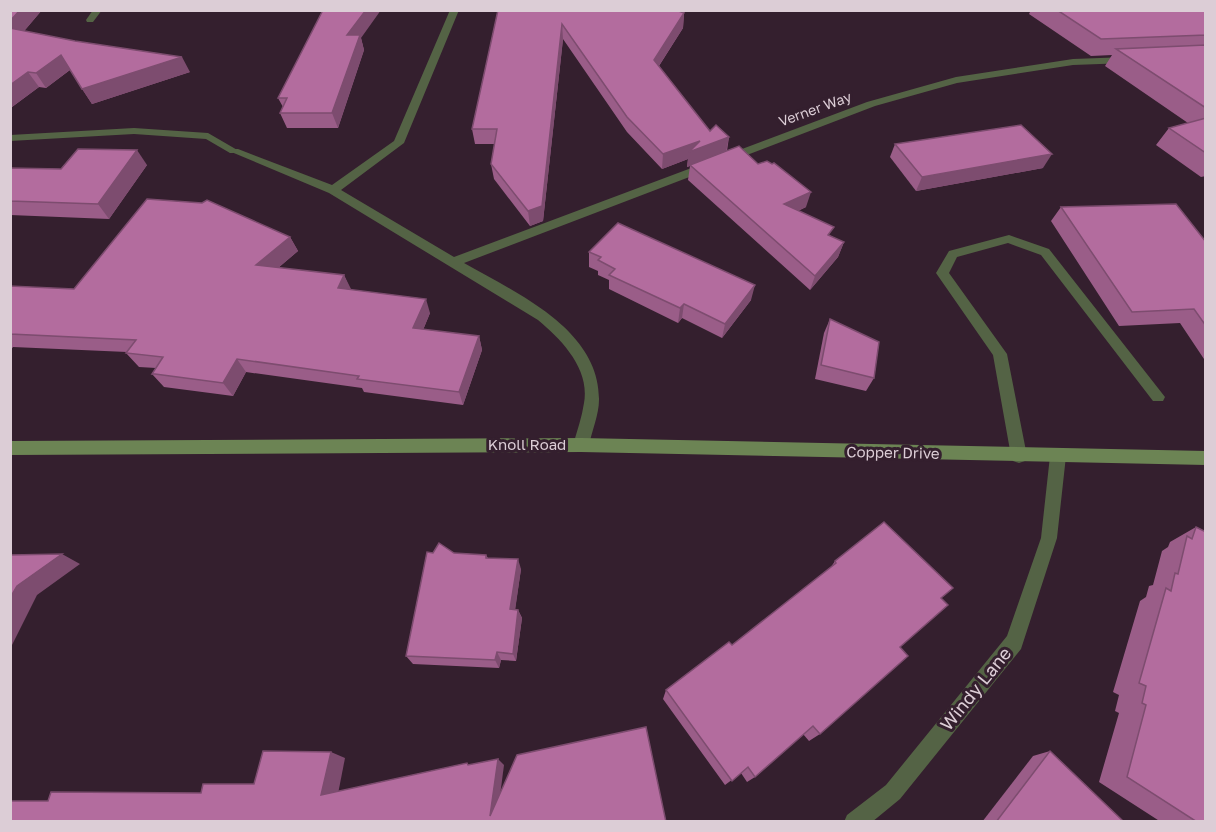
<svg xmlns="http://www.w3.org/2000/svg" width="1216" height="832" font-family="'Golos Text',sans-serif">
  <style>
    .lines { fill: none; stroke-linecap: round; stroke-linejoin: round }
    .lane { fill: #546345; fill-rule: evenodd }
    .street { fill: #546345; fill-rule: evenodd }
    .secondary { fill: #6c8454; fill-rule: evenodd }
    .wall { fill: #9a5d88 }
    .shaded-wall { fill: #7d4c6f }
    .building { fill: #b36c9e; stroke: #7d4c6f; stroke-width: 1.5 }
    .labels { text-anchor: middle; stroke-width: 6; stroke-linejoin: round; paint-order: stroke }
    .far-street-label { font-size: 14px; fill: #dccdd6; stroke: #341f2e }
    .street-label { font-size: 15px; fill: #dccdd6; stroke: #341f2e }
    .near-street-label { font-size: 18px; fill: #dccdd6; stroke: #341f2e }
  </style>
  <rect width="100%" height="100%" fill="#341f2e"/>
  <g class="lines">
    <!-- lane -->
    <g class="lane">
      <polygon points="134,128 208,133 239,151 238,153 230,153 206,139 134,134 10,141 10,135"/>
      <polygon points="1009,235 1049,249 1165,397 1163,401 1153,401 1041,255 1008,243 957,257 949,273 1007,354 1027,456 1025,461 1019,463 1013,461 1011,456 993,355 936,273 949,251"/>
    </g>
    <!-- street -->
    <g class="street">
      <polygon points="93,10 102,10 93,22 87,22 86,20"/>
      <path d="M450,10h9l-55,133 -63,47 113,67 413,-155 89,-25 117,-18 54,-2 5,3 -5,3 -54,2 -116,18 -82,23 -411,157c52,30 136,66 135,137 0,14 -7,31 -10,45l-3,5 -5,2 -5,-2 -3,-5c4,-14 9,-28 11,-42 6,-34 -22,-63 -46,-83l-209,-127 -100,-42 1,-2h8l94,36 62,-44z"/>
      <polygon points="1058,449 1064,451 1066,456 1057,538 1021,649 900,799 872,822 844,822 847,815 886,785 1007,636 1041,538 1050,456 1052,451"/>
    </g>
    <!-- secondary -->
    <polygon class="secondary" points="581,438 1206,451 1206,465 581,452 10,455 10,441"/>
  </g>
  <!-- wall -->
  <g class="wall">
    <polygon points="10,10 42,10 24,31 190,72 92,104 70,70 46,88 39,87 12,107 10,107"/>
    <polygon points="498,10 684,13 683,28 659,66 710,131 729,137 727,151 758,164 806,207 798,211 831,236 844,242 838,257 810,290 688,180 690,166 687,167 688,159 662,169 627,132 563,39 543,221 530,226 494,179 491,164 495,144 475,144 472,129"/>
    <polygon points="1031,10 1206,10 1206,176 1201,177 1156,145 1169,128 1188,123 1105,66 1112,55 1091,56 1029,14"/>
    <polygon points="361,38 364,50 338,128 287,128 280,113 283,107 278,98"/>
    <polygon points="895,144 1043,168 916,191 890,157"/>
    <polygon points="147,165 109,219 10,215 10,168 61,169"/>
    <polygon points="1061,207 1206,242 1206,362 1180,323 1119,326 1051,221"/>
    <polygon points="290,237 298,251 278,268 344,275 350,289 430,313 423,330 479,336 482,350 463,405 364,392 362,388 246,372 233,396 164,387 152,374 156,368 139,367 126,353 127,352 13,347 10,351 10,286 74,289"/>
    <polygon points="589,252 751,300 722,338 682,318 678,323 609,289 609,280 598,275 598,271 589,267"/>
    <polygon points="830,319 874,378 866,391 815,379 824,333"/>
    <polygon points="1196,527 1206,822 1161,822 1099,782 1119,713 1115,711 1119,695 1113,692 1140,601 1146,597 1149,586 1153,585 1162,551 1168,547 1170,542"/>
    <polygon points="454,553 486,555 488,558 521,569 515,609 518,610 522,618 516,661 501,660 499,668 413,664 406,656"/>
    <polygon points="835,561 941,598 900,647 820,734 809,741 803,734 755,777 747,782 741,773 725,785 663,699 666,690 732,645 829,570"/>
    <polygon points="1050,751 1124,822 982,822 1033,756"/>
  </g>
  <!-- shaded-wall -->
  <g class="shaded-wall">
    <polygon points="20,10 42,10 15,42 10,35 10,21"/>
    <polygon points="366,10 381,10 361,38 364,50 338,128 332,113 347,35"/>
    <polygon points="684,13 683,28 653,75 654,60"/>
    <polygon points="562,24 563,39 543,221 530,226 528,211"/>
    <polygon points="61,55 71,69 46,88 36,73"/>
    <polygon points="182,57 190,72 92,104 82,89"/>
    <polygon points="28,72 39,87 12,107 10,105 10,85"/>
    <polygon points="729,137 726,152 690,165 690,166 687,167 688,159 662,169 663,154 700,141"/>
    <polygon points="137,150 147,165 109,219 98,204"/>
    <polygon points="1052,154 1043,168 916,191 922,177"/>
    <polygon points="811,192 806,207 780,219 784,204"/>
    <polygon points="290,237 298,251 265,279 256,265"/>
    <polygon points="844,242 838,257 810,290 815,276"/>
    <polygon points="344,275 351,289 344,302 338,288"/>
    <polygon points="755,285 751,300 722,338 725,324"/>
    <polygon points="426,299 430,313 418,342 413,328"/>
    <polygon points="684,304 682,318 678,323 680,308"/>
    <polygon points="479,336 482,350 463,405 459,392"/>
    <polygon points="237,359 246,372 233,396 223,383"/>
    <polygon points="62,554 80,564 37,595 10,649 10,598 17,586"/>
    <polygon points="518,559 521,569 514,618 510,609"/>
    <polygon points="518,610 522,618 516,661 513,654"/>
    <polygon points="497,652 501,660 499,668 495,660"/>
    <polygon points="331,752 345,758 337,799 321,795"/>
    <polygon points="498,759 504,765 497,819 490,816"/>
  </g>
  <!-- building -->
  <g class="building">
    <polygon points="10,10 20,10 10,21"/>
    <polygon points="323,10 366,10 347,35 360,35 332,113 280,113 287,98 278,98"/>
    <polygon points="498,10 676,10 684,13 654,60 710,131 716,125 729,137 689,152 700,141 663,154 627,117 562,24 542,206 528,211 491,164 497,129 472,129"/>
    <polygon points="1057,10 1206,10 1206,35 1101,39"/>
    <polygon points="10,28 75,41 182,57 82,89 61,55 36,73 28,72 10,85"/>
    <polygon points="1206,45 1206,108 1116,49"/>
    <polygon points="1206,118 1206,153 1169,128"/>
    <polygon points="1021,125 1052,154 922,177 895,144"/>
    <polygon points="739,146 758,164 767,161 772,164 774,163 811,192 784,204 834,227 828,235 844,242 815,276 690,165"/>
    <polygon points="78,149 137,150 98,204 10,201 10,168 61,169"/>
    <polygon points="147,199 202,203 207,200 290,237 256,265 344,275 338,288 426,299 413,328 479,336 459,392 357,379 359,376 237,359 223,383 155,374 152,374 163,357 126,353 136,340 10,334 10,286 74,289"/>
    <polygon points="1176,204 1206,242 1206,326 1194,309 1132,312 1061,207"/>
    <polygon points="618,223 755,285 725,324 684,304 680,308 609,275 615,269 598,260 601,257 589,252"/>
    <polygon points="830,319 879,342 874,378 821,365"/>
    <polygon points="884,522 953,588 941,598 948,605 900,647 908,656 820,734 813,726 755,777 748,767 732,781 666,690 729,642 732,645 836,563 835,561"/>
    <polygon points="1196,527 1206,532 1206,822 1197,822 1127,777 1146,705 1142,703 1146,686 1139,683 1166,588 1171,591 1175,573 1178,574 1187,536 1192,539"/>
    <polygon points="439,543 454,553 486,555 486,558 518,559 510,609 518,610 513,654 497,652 495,660 406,656 427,552 433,553"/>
    <polygon points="62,554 17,586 10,598 10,555"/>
    <polygon points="646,727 666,822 10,822 10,801 48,801 51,792 201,793 203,784 254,784 263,751 331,752 321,795 467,763 468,765 498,759 490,816 517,755"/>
    <polygon points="1050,751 1124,822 996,822"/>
  </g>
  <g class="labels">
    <!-- far-street labels -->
    <g class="far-street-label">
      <text transform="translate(815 109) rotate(-20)" y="5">Verner Way</text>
    </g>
    <!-- street labels -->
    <g class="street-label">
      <text x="527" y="450">Knoll Road</text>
      <text transform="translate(893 453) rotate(1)" y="5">Copper Drive</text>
    </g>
    <!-- near-street labels -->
    <g class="near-street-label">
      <text transform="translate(976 689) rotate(-51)" y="6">Windy Lane</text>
    </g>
  </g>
  <!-- border -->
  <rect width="1216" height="832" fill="none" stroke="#dccdd6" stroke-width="24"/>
</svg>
